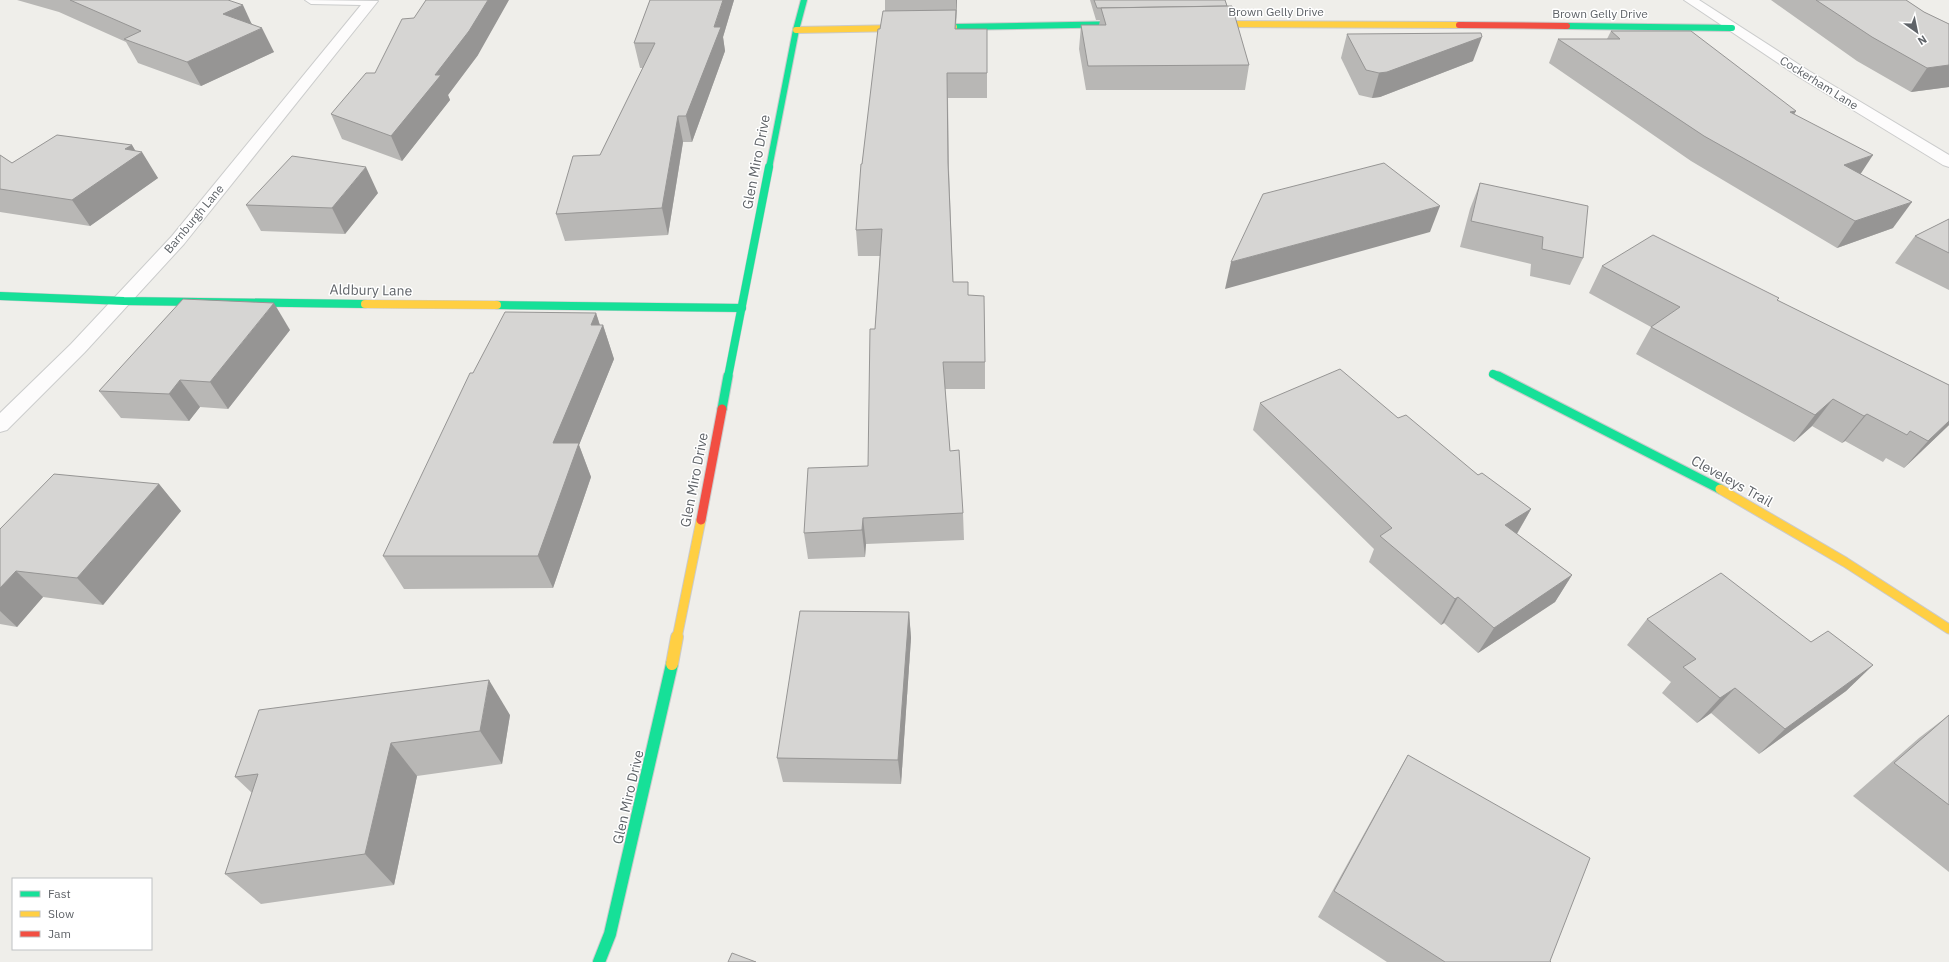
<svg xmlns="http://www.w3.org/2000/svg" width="1949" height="962" font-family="'IBM Plex Sans',sans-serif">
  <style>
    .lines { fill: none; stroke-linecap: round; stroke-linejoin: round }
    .street-casing { stroke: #cbcccc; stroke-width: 2 }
    .fast-far3-casing { stroke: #cacacb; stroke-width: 8 }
    .fast-far2-casing { stroke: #cacacb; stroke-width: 9 }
    .fast-far1-casing { stroke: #cacacb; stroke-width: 11 }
    .fast-casing { stroke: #cacacb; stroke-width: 14 }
    .slow-far3-casing { stroke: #cacacb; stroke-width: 8 }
    .slow-far2-casing { stroke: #cacacb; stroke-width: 9 }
    .slow-far1-casing { stroke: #cacacb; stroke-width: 11 }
    .slow-casing { stroke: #cacacb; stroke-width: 14 }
    .jam-far1-casing { stroke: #cacacb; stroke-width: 8 }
    .jam-casing { stroke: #cacacb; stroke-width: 11 }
    .street { fill: #fdfcfc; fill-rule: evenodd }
    .fast-far3 { stroke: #16e098; stroke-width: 6 }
    .fast-far2 { stroke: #16e098; stroke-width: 8 }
    .fast-far1 { stroke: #16e098; stroke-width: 9 }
    .fast { stroke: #16e098; stroke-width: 12 }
    .slow-far3 { stroke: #ffcf43; stroke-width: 6 }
    .slow-far2 { stroke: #ffcf43; stroke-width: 8 }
    .slow-far1 { stroke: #ffcf43; stroke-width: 9 }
    .slow { stroke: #ffcf43; stroke-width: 12 }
    .jam-far1 { stroke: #f24e42; stroke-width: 6 }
    .jam { stroke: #f24e42; stroke-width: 9 }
    .wall { fill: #b8b7b5 }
    .shaded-wall { fill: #969594 }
    .building { fill: #d6d5d3; stroke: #969594 }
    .labels { text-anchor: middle; stroke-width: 3; stroke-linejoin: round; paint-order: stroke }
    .far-street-label { font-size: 12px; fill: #5f6368; stroke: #fff }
    .street-label { font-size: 14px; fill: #5f6368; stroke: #fff }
  </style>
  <rect width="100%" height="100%" fill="#efeeea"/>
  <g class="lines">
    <defs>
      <g id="street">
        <polygon points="305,0 378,1 184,244 85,352 7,430 0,432 0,413 71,344 172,236 361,5 311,4"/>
        <polygon points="1684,0 1699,0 1809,71 1949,155 1949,167 1943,165 1799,77"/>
      </g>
      <g id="fast-far3">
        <polyline points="1567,26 1732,28"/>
        <polyline points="954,27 1128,24"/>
        <polyline points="769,168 796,30 804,0"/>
      </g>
      <g id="fast-far2">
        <polyline points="0,296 124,301 365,304"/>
        <polyline points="497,305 742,308"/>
        <polyline points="1493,374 1500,377"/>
        <polyline points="728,377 769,167"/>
      </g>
      <g id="fast-far1">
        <polyline points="1498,376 1720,489"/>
        <polyline points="722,409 728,376"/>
      </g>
      <polyline id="fast" points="599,962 610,934 672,664"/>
      <g id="slow-far3">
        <polyline points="1207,24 1459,25"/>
        <polyline points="796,30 954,27"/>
      </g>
      <polyline id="slow-far2" points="365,304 497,305"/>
      <g id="slow-far1">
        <polyline points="1720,489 1845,562 1949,629"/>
        <polyline points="677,638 701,520"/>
      </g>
      <polyline id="slow" points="672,664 677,637"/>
      <polyline id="jam-far1" points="1459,25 1567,26"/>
      <polyline id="jam" points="701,520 722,409"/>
    </defs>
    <!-- street casing -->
    <use href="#street" class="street-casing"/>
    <!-- fast-far3 casing -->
    <use href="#fast-far3" class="fast-far3-casing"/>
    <!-- fast-far2 casing -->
    <use href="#fast-far2" class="fast-far2-casing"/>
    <!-- fast-far1 casing -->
    <use href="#fast-far1" class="fast-far1-casing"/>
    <!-- fast casing -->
    <use href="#fast" class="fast-casing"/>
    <!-- slow-far3 casing -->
    <use href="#slow-far3" class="slow-far3-casing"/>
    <!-- slow-far2 casing -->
    <use href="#slow-far2" class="slow-far2-casing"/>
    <!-- slow-far1 casing -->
    <use href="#slow-far1" class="slow-far1-casing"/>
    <!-- slow casing -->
    <use href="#slow" class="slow-casing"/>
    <!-- jam-far1 casing -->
    <use href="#jam-far1" class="jam-far1-casing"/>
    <!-- jam casing -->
    <use href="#jam" class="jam-casing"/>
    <!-- street -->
    <use href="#street" class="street"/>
    <!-- fast-far3 -->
    <use href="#fast-far3" class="fast-far3"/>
    <!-- fast-far2 -->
    <use href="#fast-far2" class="fast-far2"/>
    <!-- fast-far1 -->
    <use href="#fast-far1" class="fast-far1"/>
    <!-- fast -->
    <use href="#fast" class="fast"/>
    <!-- slow-far3 -->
    <use href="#slow-far3" class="slow-far3"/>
    <!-- slow-far2 -->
    <use href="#slow-far2" class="slow-far2"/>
    <!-- slow-far1 -->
    <use href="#slow-far1" class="slow-far1"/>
    <!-- slow -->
    <use href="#slow" class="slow"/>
    <!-- jam-far1 -->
    <use href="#jam-far1" class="jam-far1"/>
    <!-- jam -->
    <use href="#jam" class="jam"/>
  </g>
  <!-- wall -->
  <g class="wall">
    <polygon points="17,0 228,0 252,24 274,52 201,86 138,63 126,42 59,12"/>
    <polygon points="650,0 734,0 723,37 725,51 692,142 683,142 668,235 565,241 556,214 600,155 643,68 640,68 634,43"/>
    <polygon points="885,0 957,0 956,29 987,73 987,98 948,98 949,169 953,282 968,295 985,362 985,389 945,389 950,451 963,513 964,540 866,544 865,557 808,559 804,533 868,466 875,329 880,256 858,256 856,230 862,164 880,29 885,11"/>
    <polygon points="1090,0 1225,0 1249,65 1245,90 1086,90 1079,49 1081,25 1099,25 1100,20 1096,20"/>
    <polygon points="1771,0 1906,0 1924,12 1949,24 1949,87 1911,92 1857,61"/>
    <polygon points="1611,31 1796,111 1794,114 1861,174 1893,228 1837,248 1691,161 1549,63 1558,39 1607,39"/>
    <polygon points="1347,34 1473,61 1380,97 1372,98 1359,95 1341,58"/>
    <polygon points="478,55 448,95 450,100 402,161 342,139 331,114 375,73"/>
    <polygon points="132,145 135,151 158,178 90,226 0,212 0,155 12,163"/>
    <polygon points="1480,183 1583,258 1570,285 1530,276 1531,264 1460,247 1470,209"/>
    <polygon points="378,193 345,234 261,231 246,205"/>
    <polygon points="1949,219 1949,290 1895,263 1915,236"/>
    <polygon points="1602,266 1778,301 1949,385 1949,425 1904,468 1886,458 1883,462 1845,441 1842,443 1812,426 1794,442 1636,354 1651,327 1589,293"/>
    <polygon points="596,313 600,325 603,325 614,359 579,445 591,477 553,588 404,589 383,556"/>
    <polygon points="290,330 228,409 200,407 189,421 121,418 99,391"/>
    <polygon points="1260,403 1398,418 1478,475 1531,509 1517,534 1572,575 1555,602 1478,653 1444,623 1441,625 1369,562 1374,549 1253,430"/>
    <polygon points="159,484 181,511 103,605 43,597 17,627 0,624 0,529"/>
    <polygon points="909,612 911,638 901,784 783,782 777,758"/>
    <polygon points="1647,619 1811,642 1873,665 1846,691 1759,754 1711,713 1697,723 1662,693 1671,682 1627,645"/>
    <polygon points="510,715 502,764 417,776 394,885 261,904 225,874 252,793 235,777"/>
    <polygon points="1949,715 1949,872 1853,796 1919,738"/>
    <polygon points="1408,755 1550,961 1551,962 1387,962 1318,917 1391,785"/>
  </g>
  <!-- shaded-wall -->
  <g class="shaded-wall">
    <polygon points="488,0 509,0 478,55 448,95 450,100 402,161 391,136"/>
    <polygon points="723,0 734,0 723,37 725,51 692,142 686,116"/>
    <polygon points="956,0 957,0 956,22"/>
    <polygon points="243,5 254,29 223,14"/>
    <polygon points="262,28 274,52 201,86 187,62"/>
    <polygon points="1482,37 1473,61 1380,97 1372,98 1379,73"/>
    <polygon points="1949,65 1949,87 1911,92 1927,68"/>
    <polygon points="1796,111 1781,136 1790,112"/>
    <polygon points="678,116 683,142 668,235 662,208"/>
    <polygon points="132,145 138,155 142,152 158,178 90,226 72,200 125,149"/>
    <polygon points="1873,155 1856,181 1844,165"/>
    <polygon points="366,167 378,193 345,234 332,208"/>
    <polygon points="1912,202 1893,228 1837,248 1855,221"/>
    <polygon points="1440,206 1430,232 1225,289 1231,262"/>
    <polygon points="274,303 290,330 228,409 210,382"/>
    <polygon points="596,313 601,329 603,325 614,359 579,445 591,477 553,588 538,556 553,443 591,325"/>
    <polygon points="180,380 200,407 189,421 169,394"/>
    <polygon points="1833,399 1812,426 1794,442 1815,415"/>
    <polygon points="1867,414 1845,441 1842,443 1864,416"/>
    <polygon points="1949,421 1949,425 1904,468 1928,441"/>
    <polygon points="159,484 181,511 103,605 77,578"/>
    <polygon points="1531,509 1516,535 1505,525"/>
    <polygon points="863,518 866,544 865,557 862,530"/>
    <polygon points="16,571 43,597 17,627 0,611 0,588"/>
    <polygon points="1572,575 1555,602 1478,653 1494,628"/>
    <polygon points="1458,597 1444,623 1441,625 1455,599"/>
    <polygon points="909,612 911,638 901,784 898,760"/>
    <polygon points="1873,665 1846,691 1759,754 1785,729"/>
    <polygon points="489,680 510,715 502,764 480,731"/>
    <polygon points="1735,688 1711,713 1697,723 1720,698"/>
    <polygon points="391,743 417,776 394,885 365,854"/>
  </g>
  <!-- building -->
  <g class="building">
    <polygon points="70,0 228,0 243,5 223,14 262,28 187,62 124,39 141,31"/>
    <polygon points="426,0 488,0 469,31 435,75 441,75 391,136 331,114 366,73 375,73 402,19 414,18"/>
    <polygon points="650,0 723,0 714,27 721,27 686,116 678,116 662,208 556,214 573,156 600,155 655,43 634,43"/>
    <polygon points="1094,0 1225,0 1227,6 1097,8"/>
    <polygon points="1816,0 1906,0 1924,12 1949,24 1949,65 1927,68 1872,37"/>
    <polygon points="1232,6 1249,65 1088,66 1081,25 1106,25 1101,8"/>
    <polygon points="956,10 955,29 987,29 987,73 947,73 948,163 953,282 968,282 968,295 984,296 985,362 943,362 950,451 959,450 963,513 863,518 862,530 804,533 808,468 868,466 870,329 875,329 882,229 856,230 861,164 862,164 878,29 880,29 883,11"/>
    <polygon points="1611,31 1691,31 1796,111 1790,112 1873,155 1844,165 1912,202 1855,221 1704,136 1558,39 1620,39"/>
    <polygon points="1481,33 1482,37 1387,72 1379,73 1366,70 1347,34"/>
    <polygon points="57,135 132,145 125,149 142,152 72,200 0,189 0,155 12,163"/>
    <polygon points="292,156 366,167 332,208 246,205"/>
    <polygon points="1384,163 1440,206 1231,262 1263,194"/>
    <polygon points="1480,183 1588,206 1583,258 1542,249 1543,237 1471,221"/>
    <polygon points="1949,219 1949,253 1915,236"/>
    <polygon points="1653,235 1779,298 1777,300 1949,385 1949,421 1928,441 1910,431 1907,435 1867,414 1864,416 1833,399 1815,415 1651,327 1680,307 1602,266"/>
    <polygon points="183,299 274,303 210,382 180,380 169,394 99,391"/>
    <polygon points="505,312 596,313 591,325 603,325 553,443 579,443 538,556 383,556 470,373 473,373"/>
    <polygon points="1340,369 1398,418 1406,415 1478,475 1482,473 1531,509 1505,525 1572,575 1494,628 1458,597 1455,599 1380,536 1392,528 1260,403"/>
    <polygon points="54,474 159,484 77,578 16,571 0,588 0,529"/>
    <polygon points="1721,573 1811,642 1828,631 1873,665 1785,729 1735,688 1720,698 1683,667 1696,659 1647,619"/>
    <polygon points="800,611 909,612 898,760 777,758"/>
    <polygon points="489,680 480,731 391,743 365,854 225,874 258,774 235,777 259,710"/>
    <polygon points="1949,715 1949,805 1894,763"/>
    <polygon points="1408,755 1590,858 1550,961 1551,962 1445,962 1334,891"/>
    <polygon points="732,953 756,962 728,962"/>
  </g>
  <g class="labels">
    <!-- far-street labels -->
    <g class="far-street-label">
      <text x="1276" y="16">Brown Gelly Drive</text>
      <text x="1600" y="18">Brown Gelly Drive</text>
      <text transform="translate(1819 83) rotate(32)" y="4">Cockerham Lane</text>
      <text transform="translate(194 219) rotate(-50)" y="4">Barnburgh Lane</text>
    </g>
    <!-- street labels -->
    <g class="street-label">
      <text transform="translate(756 162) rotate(-79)" y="5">Glen Miro Drive</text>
      <text transform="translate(371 290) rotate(1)" y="5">Aldbury Lane</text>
      <text transform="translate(694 480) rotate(-79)" y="5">Glen Miro Drive</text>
      <text transform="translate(1732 481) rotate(29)" y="5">Cleveleys Trail</text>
      <text transform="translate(628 797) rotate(-77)" y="5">Glen Miro Drive</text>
    </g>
  </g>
  <!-- legend -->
  <rect x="12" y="878" width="140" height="72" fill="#ffffff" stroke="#bfc1c3"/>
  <rect x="20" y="891" width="20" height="6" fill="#16e098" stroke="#bfc1c3"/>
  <text x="48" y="898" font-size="12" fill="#5f6368">Fast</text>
  <rect x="20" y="911" width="20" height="6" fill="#ffcf43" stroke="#bfc1c3"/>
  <text x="48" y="918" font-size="12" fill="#5f6368">Slow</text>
  <rect x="20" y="931" width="20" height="6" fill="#f24e42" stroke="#bfc1c3"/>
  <text x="48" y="938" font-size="12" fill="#5f6368">Jam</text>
  <!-- north arrow -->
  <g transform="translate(1917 32) rotate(147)" stroke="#ffffff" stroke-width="3" paint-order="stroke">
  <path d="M0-3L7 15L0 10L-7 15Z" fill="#5f6368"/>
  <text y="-6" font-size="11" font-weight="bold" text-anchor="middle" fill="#5f6368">N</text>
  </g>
</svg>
